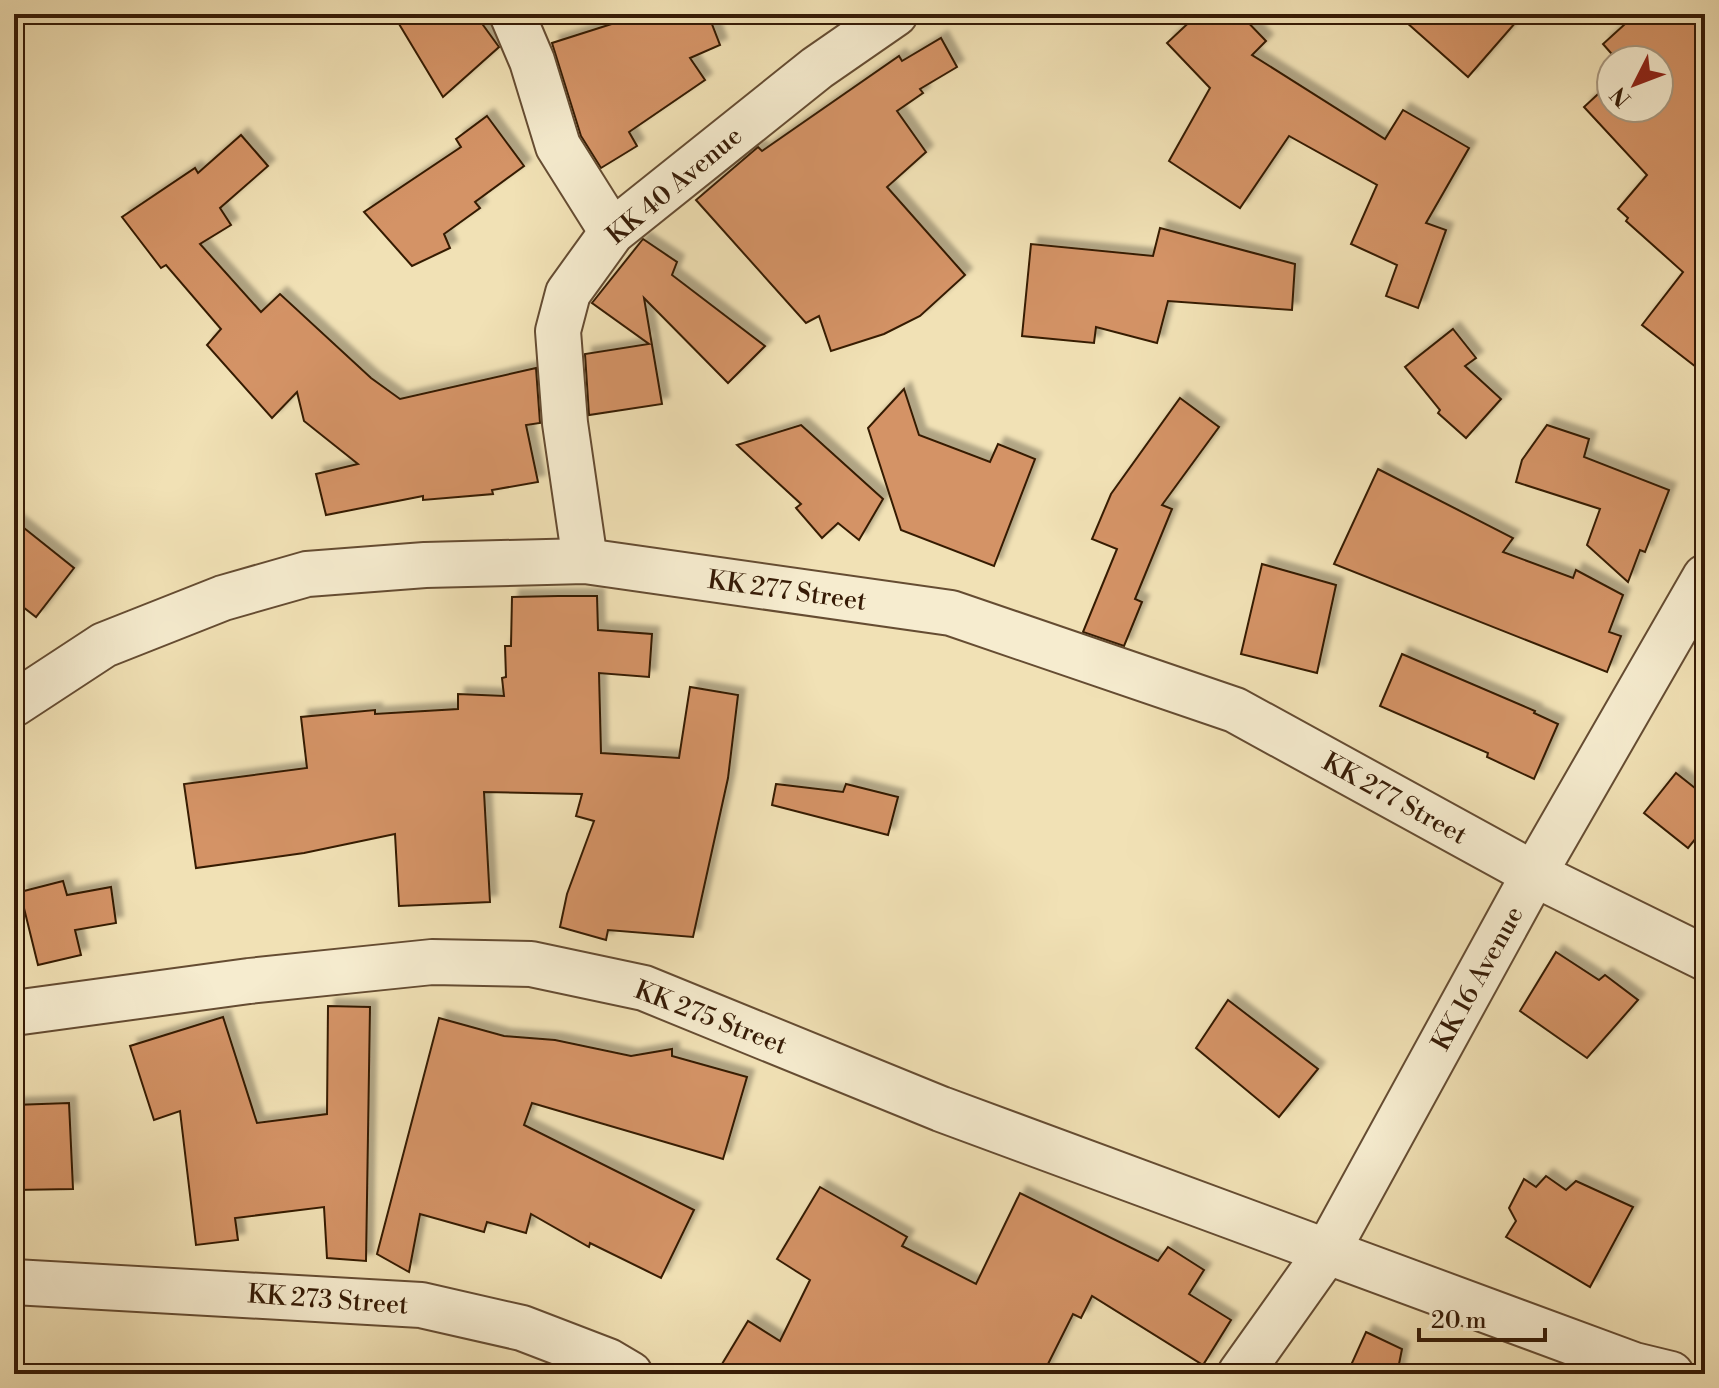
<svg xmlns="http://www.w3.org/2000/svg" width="1719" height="1388" font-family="'Libre Bodoni',serif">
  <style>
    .building { fill: #d49366; stroke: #361b06; stroke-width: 2; filter: url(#shadow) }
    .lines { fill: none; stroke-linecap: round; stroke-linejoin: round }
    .street-casing { stroke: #654c32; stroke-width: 48 }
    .street { stroke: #f6eccf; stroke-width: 44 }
    .labels { text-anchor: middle; stroke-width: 8; stroke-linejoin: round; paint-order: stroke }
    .street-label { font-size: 26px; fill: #361b06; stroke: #f6eccf }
  </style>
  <defs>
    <filter id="shadow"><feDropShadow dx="7" dy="-7" stdDeviation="2" flood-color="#0004"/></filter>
  </defs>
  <rect width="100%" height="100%" fill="#f1e1b5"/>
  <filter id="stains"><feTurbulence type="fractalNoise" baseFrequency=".0025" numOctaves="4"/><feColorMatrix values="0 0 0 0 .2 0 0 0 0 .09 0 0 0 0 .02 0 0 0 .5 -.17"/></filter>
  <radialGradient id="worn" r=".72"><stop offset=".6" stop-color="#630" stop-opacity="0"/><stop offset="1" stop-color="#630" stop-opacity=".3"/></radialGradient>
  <!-- building -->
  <g class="building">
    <polygon points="393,14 475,14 499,47 443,97"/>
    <polygon points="643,14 708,14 720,45 690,58 705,80 629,132 637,146 601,168 581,136 552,43"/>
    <polygon points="1198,14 1240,14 1266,41 1252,55 1385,139 1403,110 1469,148 1426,223 1446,230 1418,308 1386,296 1397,265 1351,244 1377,185 1289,136 1240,208 1169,161 1210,88 1167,43"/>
    <polygon points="1397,14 1523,14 1468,77"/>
    <polygon points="1636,14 1705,14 1705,374 1642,325 1683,272 1626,221 1628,218 1618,209 1647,175 1584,107 1611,82 1611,108 1659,108 1659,60 1617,60 1603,44"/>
    <polygon points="941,38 957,67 920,89 923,93 897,111 926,152 887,187 965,275 920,316 884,334 831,351 819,316 806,323 696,200 758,147 762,151 899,56 902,61"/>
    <polygon points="487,116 524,166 475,202 480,208 444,234 450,248 412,266 364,212 461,147 456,139"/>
    <polygon points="241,135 268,166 220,208 231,225 200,244 261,312 280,294 371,378 400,399 536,368 540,423 526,425 538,482 492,490 493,494 423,500 423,496 326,515 316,474 358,464 304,421 297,392 272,418 207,345 221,329 166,265 161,268 122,217 195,168 198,173"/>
    <polygon points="1160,228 1295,264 1292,310 1168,301 1157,343 1096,327 1094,343 1022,336 1031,244 1153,256"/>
    <polygon points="643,239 677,262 672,275 765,346 728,383 644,298 662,404 589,415 585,354 649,344 592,303"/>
    <polygon points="1453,329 1476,358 1465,366 1501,399 1466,438 1438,413 1440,410 1405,367"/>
    <polygon points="904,389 919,435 990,462 998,444 1035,459 994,566 901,530 868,428"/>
    <polygon points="1180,398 1219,427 1162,505 1172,509 1135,599 1142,602 1124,646 1083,632 1117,549 1092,539 1111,494"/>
    <polygon points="801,425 883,499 859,540 838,523 822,538 796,508 801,504 737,445"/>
    <polygon points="1547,425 1589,439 1584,457 1669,490 1645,552 1640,550 1628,582 1587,545 1600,509 1516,482 1522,460"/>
    <polygon points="1378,469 1513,538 1503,552 1573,578 1576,570 1623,595 1609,632 1621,636 1607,672 1334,564"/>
    <polygon points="14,520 74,568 36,617 14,600"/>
    <polygon points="1262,564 1336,585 1317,673 1241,654"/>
    <polygon points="558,596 597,596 598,630 652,634 649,677 599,673 601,753 679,758 690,687 738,695 728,778 693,937 608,930 606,940 560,927 567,894 594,821 576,816 582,794 484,792 490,902 399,906 395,834 304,853 196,868 184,784 307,768 301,717 375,710 375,714 458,709 458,694 504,696 502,678 506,677 505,646 511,646 512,597"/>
    <polygon points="1402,654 1535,711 1534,713 1558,724 1534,779 1487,757 1488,753 1380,706"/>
    <polygon points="1676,773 1705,796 1705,827 1688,848 1644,813"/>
    <polygon points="776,784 843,792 846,784 898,797 888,835 772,805"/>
    <polygon points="63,881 67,895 111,887 116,923 75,930 81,955 38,965 20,892"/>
    <polygon points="1556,952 1599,980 1605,975 1638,1000 1587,1058 1520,1011"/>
    <polygon points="1228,1000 1318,1069 1279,1117 1196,1048"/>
    <polygon points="328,1006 370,1007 366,1261 327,1258 324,1207 235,1218 238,1240 196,1245 180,1111 154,1120 130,1046 223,1017 257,1123 327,1114"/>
    <polygon points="439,1018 504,1036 555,1040 631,1056 672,1049 672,1056 747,1077 723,1159 532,1103 524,1125 694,1210 661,1278 590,1243 589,1247 531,1214 526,1233 487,1222 484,1232 420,1214 409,1272 377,1254"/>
    <polygon points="69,1103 73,1189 14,1190 14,1105"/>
    <polygon points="1546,1176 1566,1190 1576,1181 1633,1207 1590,1287 1506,1237 1516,1221 1509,1208 1524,1179 1536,1187"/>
    <polygon points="820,1187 907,1237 902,1246 976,1284 1020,1193 1158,1261 1168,1247 1204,1270 1189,1294 1231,1320 1203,1365 1092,1296 1081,1318 1073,1314 1043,1374 716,1374 748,1321 780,1341 810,1280 777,1259"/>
    <polygon points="1366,1332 1402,1349 1397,1374 1347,1374"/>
  </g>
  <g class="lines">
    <defs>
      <g id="street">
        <polyline points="512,14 532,61 558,146 612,232"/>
        <polyline points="585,561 565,423 558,331 568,293 612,232 817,68 895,14"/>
        <polyline points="14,704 104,645 223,598 307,574 425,565 585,561 951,613 1235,710 1534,874 1705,958"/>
        <polyline points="14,1013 249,981 432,962 531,964 644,988 941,1109 1634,1365 1671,1374"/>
        <polyline points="14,1282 421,1305 522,1328 608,1361 630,1374"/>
        <polyline points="1240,1374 1328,1250 1534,874 1705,577"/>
      </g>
    </defs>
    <!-- street casing -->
    <use href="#street" class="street-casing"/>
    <!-- street -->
    <use href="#street" class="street"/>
  </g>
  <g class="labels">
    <!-- street labels -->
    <g class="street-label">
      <text transform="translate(674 185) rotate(-40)" y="9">KK 40 Avenue</text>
      <text transform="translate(787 590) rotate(8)" y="9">KK 277 Street</text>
      <text transform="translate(1395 798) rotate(29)" y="9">KK 277 Street</text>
      <text transform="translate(1477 978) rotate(-61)" y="9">KK 16 Avenue</text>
      <text transform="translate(711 1017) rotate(21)" y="9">KK 275 Street</text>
      <text transform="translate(328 1299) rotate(4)" y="9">KK 273 Street</text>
    </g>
  </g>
  <!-- margin -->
  <rect width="1719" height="1388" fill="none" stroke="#f1e1b5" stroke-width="48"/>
  <rect x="16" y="16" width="1687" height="1356" fill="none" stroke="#361b06" stroke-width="4"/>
  <rect x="24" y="24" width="1671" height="1340" fill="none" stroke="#361b06" stroke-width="2"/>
  <!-- north arrow -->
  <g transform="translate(1635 84) rotate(228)"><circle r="38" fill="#f6eccf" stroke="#a9987f" stroke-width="2"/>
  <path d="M0-6L14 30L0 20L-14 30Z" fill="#8f2418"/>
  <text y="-12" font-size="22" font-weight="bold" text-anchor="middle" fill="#361b06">N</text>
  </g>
  <!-- scale -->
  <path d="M1419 1328v12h126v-12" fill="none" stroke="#361b06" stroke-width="4"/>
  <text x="1431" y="1328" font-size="24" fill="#361b06" stroke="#f6eccf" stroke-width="6" paint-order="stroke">20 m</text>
  <rect width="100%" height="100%" filter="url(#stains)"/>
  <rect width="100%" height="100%" fill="url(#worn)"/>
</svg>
